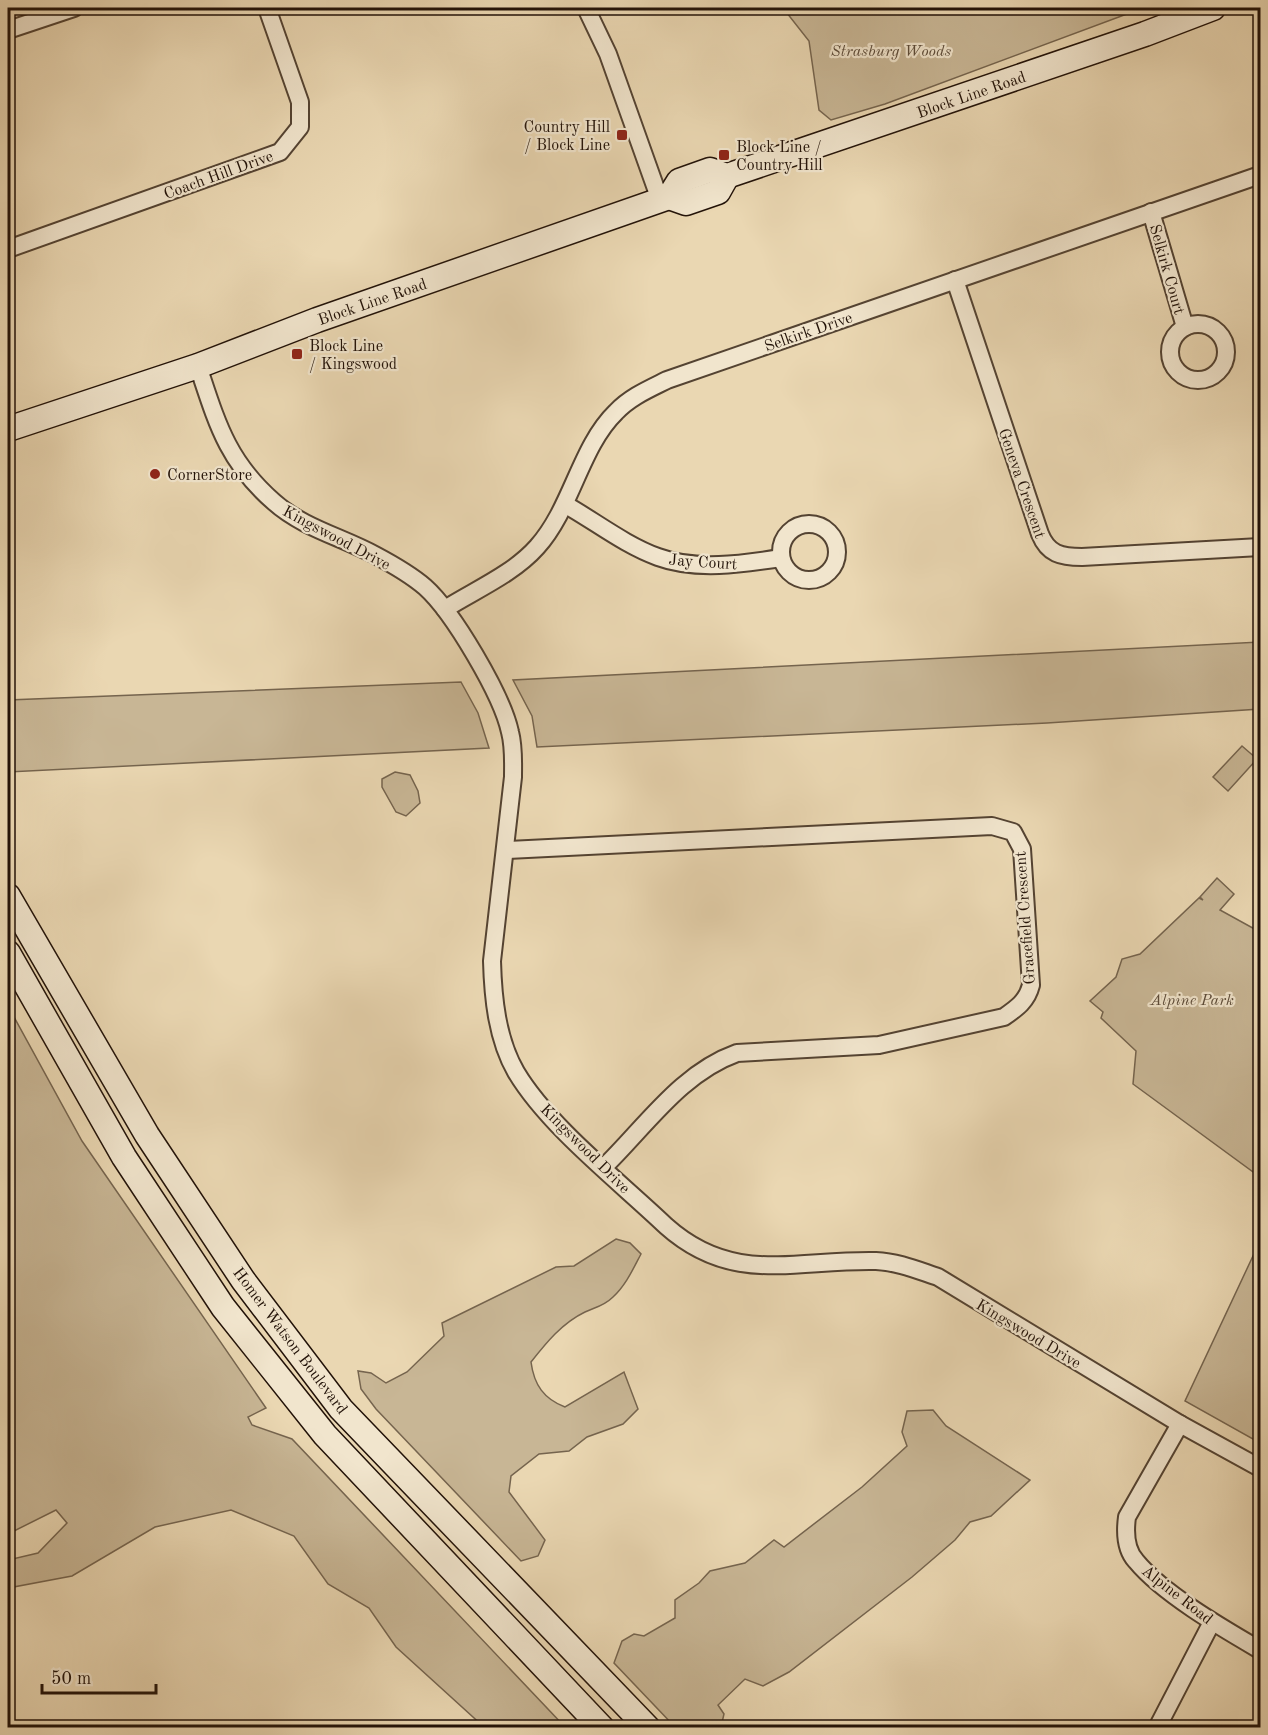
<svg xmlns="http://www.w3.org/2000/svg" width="1268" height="1735" font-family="'Old Standard TT',serif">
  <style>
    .green { fill: #c8b695; stroke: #75644e; stroke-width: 1.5 }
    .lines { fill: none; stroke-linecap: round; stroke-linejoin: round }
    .street-casing { stroke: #544332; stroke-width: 20 }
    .secondary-casing { stroke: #221208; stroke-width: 27 }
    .street { stroke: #f1e5cd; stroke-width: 16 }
    .secondary { stroke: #f1e5cd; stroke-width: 24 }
    .poi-dot { fill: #8f2418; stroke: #f1e5cd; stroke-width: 2 }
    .labels { text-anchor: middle; stroke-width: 4.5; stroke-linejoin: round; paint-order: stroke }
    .park-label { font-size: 16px; font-style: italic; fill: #5c4b39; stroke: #f1e5cd }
    .street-label { font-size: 16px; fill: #221208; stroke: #f1e5cd }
    .poi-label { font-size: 16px; fill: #221208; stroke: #f1e5cd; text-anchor: start }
  </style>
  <rect width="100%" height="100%" fill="#ead7b2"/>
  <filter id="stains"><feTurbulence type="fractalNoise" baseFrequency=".00333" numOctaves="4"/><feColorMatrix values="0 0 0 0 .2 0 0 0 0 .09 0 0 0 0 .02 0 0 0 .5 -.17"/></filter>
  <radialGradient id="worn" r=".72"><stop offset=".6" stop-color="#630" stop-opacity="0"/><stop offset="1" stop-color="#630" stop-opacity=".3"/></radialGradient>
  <!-- green -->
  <g class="green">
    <polygon points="783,8 1143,8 885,104 831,120 819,110 809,41"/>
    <polygon points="1260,642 1260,709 1047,723 537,747 532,716 513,680"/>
    <polygon points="461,682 478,713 489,748 8,772 8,700"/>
    <polygon points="1242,746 1257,759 1228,791 1213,777"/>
    <polygon points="395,772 410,775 418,791 420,803 406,816 396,812 382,787 382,779"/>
    <polygon points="1217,878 1234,894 1220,910 1260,932 1260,1177 1133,1084 1136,1051 1101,1018 1103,1012 1090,1001 1116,977 1122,959 1140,954 1199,898 1203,900 1200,897"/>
    <polygon points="8,1006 82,1141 266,1408 248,1417 252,1425 292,1439 565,1727 484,1727 396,1647 369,1608 328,1584 294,1536 231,1510 155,1527 72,1576 8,1588 8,1560 38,1553 67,1523 56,1510 8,1534"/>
    <path d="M616,1239l14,4 11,11c-8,15 -15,31 -28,43 -9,9 -17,10 -28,15 -23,11 -39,31 -54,50 3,23 13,37 34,45l59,-35 14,37 -15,15 -36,13 -18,14 -30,3 -28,22 -2,16 36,48 -7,16 -17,5 -145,-152 -15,-20 -3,-18 13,2 15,10 21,-11 37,-36 -2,-13 114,-56 18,-1z"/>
    <polygon points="1260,1241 1260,1443 1185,1401"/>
    <polygon points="933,1410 946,1426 1030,1480 991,1516 970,1522 955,1540 912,1577 789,1672 763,1686 745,1679 718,1705 724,1714 721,1727 675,1727 614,1663 622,1641 634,1634 644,1636 675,1618 675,1600 699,1583 710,1571 745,1563 774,1540 784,1547 862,1487 907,1446 902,1432 907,1411"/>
  </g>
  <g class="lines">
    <defs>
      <g id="street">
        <polyline points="586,8 608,54 660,200"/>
        <polyline points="8,30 74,8"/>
        <polyline points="1151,212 1185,327"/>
        <polyline points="8,249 280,152 300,127 300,102 267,8"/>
        <path d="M955,280l85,254c8,20 21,23 42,23l178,-10"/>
        <circle cx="1198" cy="352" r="28"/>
        <path d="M198,366c19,57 29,95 76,136 29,26 68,35 101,53 17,9 36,20 50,32 28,25 77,108 85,145 4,15 3,30 3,45l-21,184c1,37 5,78 24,111 32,54 104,110 150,154 67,60 130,33 210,35 22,1 41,9 62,16l242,147 80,44"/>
        <path d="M566,505c30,17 59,40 92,52 38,14 84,7 123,1"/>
        <circle cx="809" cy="552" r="28"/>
        <path d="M445,609c30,-19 68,-35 92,-62 35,-39 43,-100 79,-135 14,-15 33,-23 51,-32l593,-205"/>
        <path d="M507,850l485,-24 21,6 9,17 9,136c-4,16 -14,23 -27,32l-125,28 -142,8c-56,20 -91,73 -133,114"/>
        <path d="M1180,1424l-53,93c-2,15 -2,32 9,44 27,33 88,68 124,89"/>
        <polyline points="1157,1728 1212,1622"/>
      </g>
      <g id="secondary">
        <polyline points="669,197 686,203 718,192 727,176"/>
        <polyline points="8,429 198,366 317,320 669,197 679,181 710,170 727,176 1145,34 1213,8"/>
        <polyline points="8,896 147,1135 243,1280 341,1409 648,1728"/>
        <polyline points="8,953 124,1157 223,1307 325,1435 602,1728"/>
      </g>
    </defs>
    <!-- street casing -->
    <use href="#street" class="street-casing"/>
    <!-- secondary casing -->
    <use href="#secondary" class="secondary-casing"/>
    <!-- street -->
    <use href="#street" class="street"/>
    <!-- secondary -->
    <use href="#secondary" class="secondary"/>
  </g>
  <!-- markers -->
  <g class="poi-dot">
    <rect x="616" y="129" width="12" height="12" rx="3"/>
    <rect x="718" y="149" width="12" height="12" rx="3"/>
    <rect x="291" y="348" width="12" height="12" rx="3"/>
    <circle cx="155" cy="474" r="6"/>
  </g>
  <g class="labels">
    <!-- park labels -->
    <g class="park-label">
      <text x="891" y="56">Strasburg Woods</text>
      <text x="1192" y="1005">Alpine Park</text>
    </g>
    <!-- street labels -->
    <g class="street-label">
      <text transform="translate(971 94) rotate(-19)" y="6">Block Line Road</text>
      <text transform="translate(218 174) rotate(-20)" y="6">Coach Hill Drive</text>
      <text transform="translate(1168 269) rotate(74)" y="6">Selkirk Court</text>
      <text transform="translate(372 301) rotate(-19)" y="6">Block Line Road</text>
      <text transform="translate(808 331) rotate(-19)" y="6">Selkirk Drive</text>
      <text transform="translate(1023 483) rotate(71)" y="6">Geneva Crescent</text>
      <text transform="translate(337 537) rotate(28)" y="6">Kingswood Drive</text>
      <text transform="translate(703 561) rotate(4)" y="6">Jay Court</text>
      <text transform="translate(1024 918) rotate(-94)" y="6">Gracefield Crescent</text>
      <text transform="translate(586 1148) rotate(45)" y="6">Kingswood Drive</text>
      <text transform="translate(1029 1333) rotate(31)" y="6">Kingswood Drive</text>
      <text transform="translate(291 1340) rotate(53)" y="6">Homer Watson Boulevard</text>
      <text transform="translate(1178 1594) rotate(38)" y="6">Alpine Road</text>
    </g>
    <!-- poi labels -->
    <g class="poi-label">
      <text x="610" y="132" text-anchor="end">Country Hill<tspan x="610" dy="18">/ Block Line</tspan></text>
      <text x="736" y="152">Block Line /<tspan x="736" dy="18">Country Hill</tspan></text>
      <text x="309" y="351">Block Line<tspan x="309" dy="18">/ Kingswood</tspan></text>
      <text x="167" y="480">CornerStore</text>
    </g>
  </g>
  <!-- margin -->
  <rect width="1268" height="1735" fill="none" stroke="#ead7b2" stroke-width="30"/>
  <rect x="9" y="9" width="1250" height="1717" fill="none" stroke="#221208" stroke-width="3"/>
  <rect x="15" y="15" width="1238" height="1705" fill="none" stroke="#221208" stroke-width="1.5"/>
  <!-- scale -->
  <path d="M42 1684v9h114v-9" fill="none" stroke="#221208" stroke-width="3"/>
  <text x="51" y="1684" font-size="18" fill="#221208" stroke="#f1e5cd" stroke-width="4.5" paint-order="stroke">50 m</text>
  <rect width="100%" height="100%" filter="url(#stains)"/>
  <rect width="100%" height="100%" fill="url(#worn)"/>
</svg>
